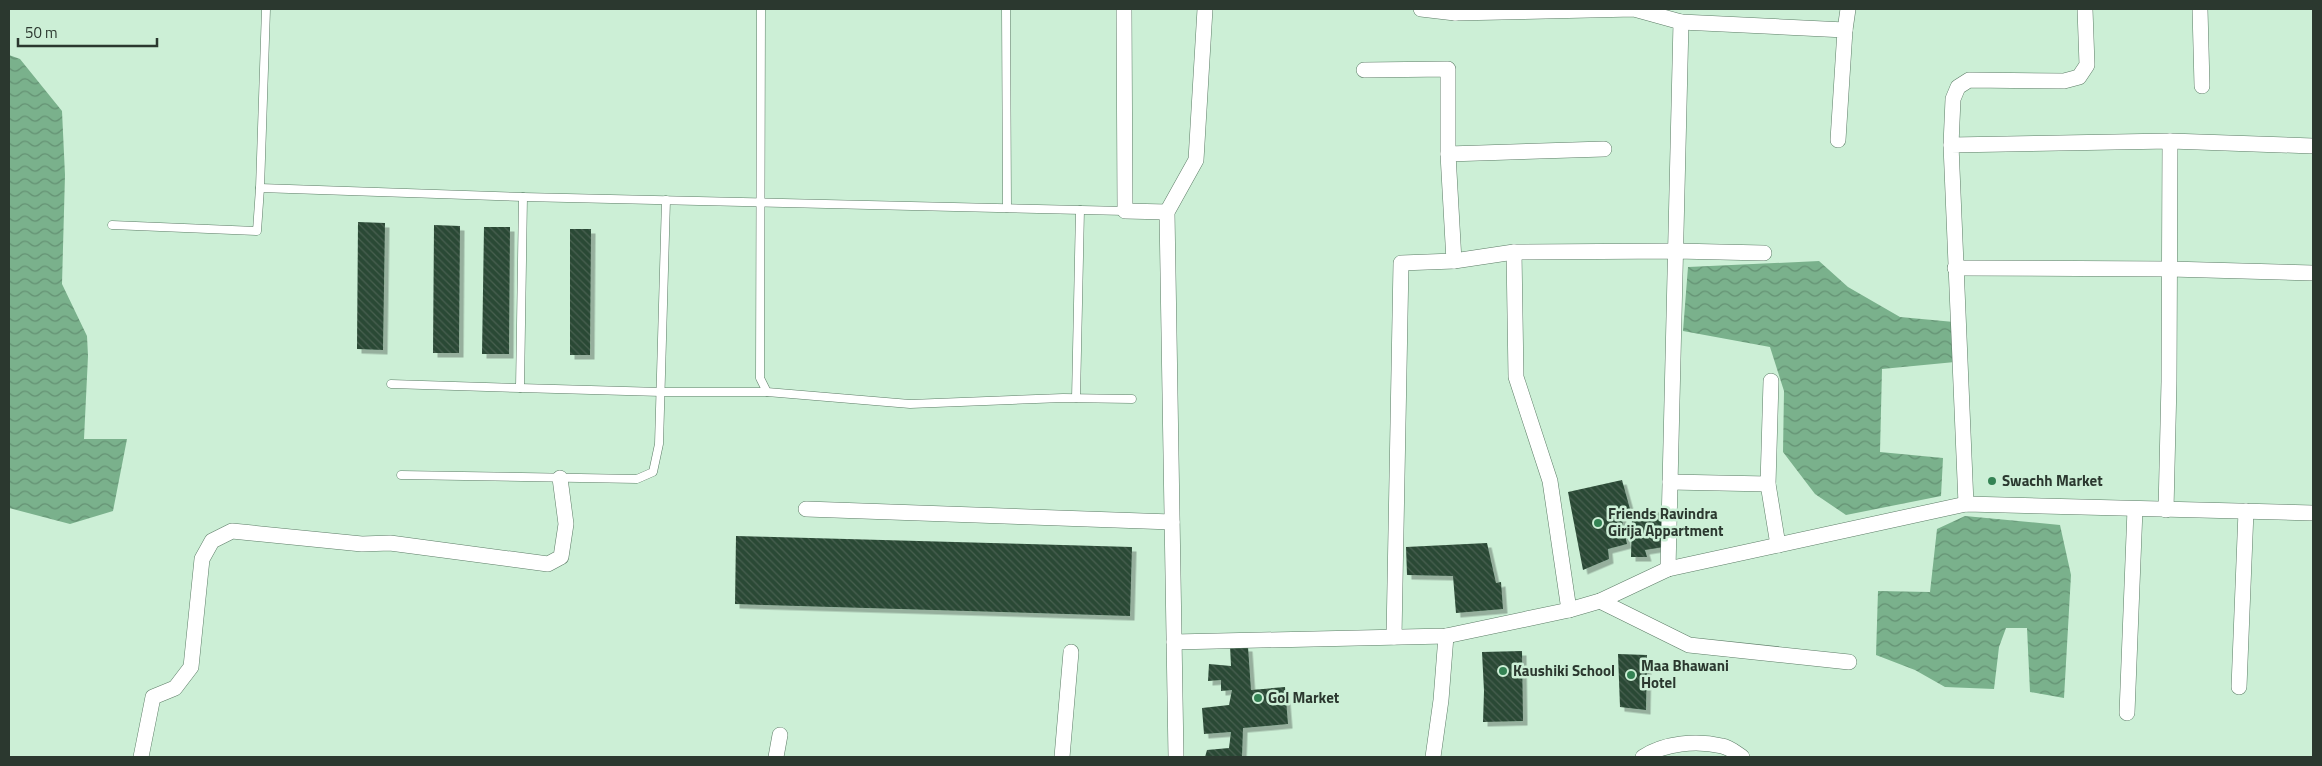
<svg xmlns="http://www.w3.org/2000/svg" width="2322" height="766" font-family="'Titillium Web',sans-serif">
  <style>
    .water { fill: url(#water-waves) }
    .building { fill: url(#building-back-hatch); filter: url(#shadow) }
    .lines { fill: none; stroke-linecap: round; stroke-linejoin: round }
    .service-casing { stroke: #5c7c66; stroke-width: 9 }
    .minor-casing { stroke: #5c7c66; stroke-width: 16 }
    .service { stroke: #fff; stroke-width: 8 }
    .minor { stroke: #fff; stroke-width: 15 }
    .poi-dot { fill: #348354; stroke: #ccefd6; stroke-width: 2 }
    .labels { text-anchor: middle; stroke-width: 5; stroke-linejoin: round; paint-order: stroke }
    .poi-label { font-size: 15px; font-weight: bold; fill: #2b382f; stroke: #ccefd6; text-anchor: start }
  </style>
  <defs>
    <pattern id="water-waves" width="16" height="10" patternUnits="userSpaceOnUse" patternTransform="scale(1.25)"><rect width="16" height="10" fill="#7ab18c"/><path d="M0 5q4-4 8 0t8 0" fill="none" stroke="#649173"/></pattern>
    <pattern id="building-back-hatch" width="6" height="6" patternUnits="userSpaceOnUse" patternTransform="scale(1.25)"><rect width="6" height="6" fill="#2a4835"/><path d="M-1 5l2 2M0 0l6 6M5-1l2 2" fill="none" stroke="#486151"/></pattern>
    <filter id="shadow"><feDropShadow dx="4.5" dy="4.5" stdDeviation="0" flood-color="#0004"/></filter>
  </defs>
  <rect width="100%" height="100%" fill="#ccefd6"/>
  <!-- water -->
  <g class="water">
    <polygon points="9,55 20,59 62,111 65,175 62,284 87,336 88,356 84,439 127,439 113,511 70,524 9,508"/>
    <polygon points="1819,261 1848,287 1900,317 1954,322 1955,362 1882,369 1880,452 1943,458 1941,496 1846,515 1815,494 1783,452 1784,391 1770,347 1683,331 1688,267"/>
    <polygon points="1965,516 2060,525 2071,575 2064,698 2030,692 2027,628 2006,628 1999,647 1994,689 1945,687 1915,670 1876,655 1878,591 1930,592 1937,529"/>
  </g>
  <!-- building -->
  <g class="building">
    <polygon points="358,222 385,223 383,350 357,349"/>
    <polygon points="434,225 460,226 459,353 433,353"/>
    <polygon points="484,227 510,227 509,354 482,354"/>
    <polygon points="570,229 591,229 590,355 570,355"/>
    <polygon points="1622,480 1630,509 1621,515 1627,544 1608,549 1609,559 1583,570 1568,492"/>
    <polygon points="1662,512 1664,547 1645,550 1647,557 1631,557 1632,515"/>
    <polygon points="736,536 1132,547 1130,616 735,604"/>
    <polygon points="1487,543 1496,583 1501,582 1503,609 1456,613 1453,576 1407,575 1406,547"/>
    <polygon points="1230,646 1248,647 1251,690 1285,687 1288,724 1243,728 1242,757 1205,757 1207,750 1229,748 1231,732 1204,734 1202,708 1229,705 1232,690 1221,691 1221,680 1208,681 1209,664 1231,666"/>
    <polygon points="1522,651 1523,721 1483,722 1484,691 1482,652"/>
    <polygon points="1618,654 1647,655 1646,710 1620,707"/>
  </g>
  <g class="lines">
    <defs>
      <g id="service">
        <polyline points="761,9 760,378 767,392 910,404 1063,398 1132,399"/>
        <polyline points="1006,9 1007,208"/>
        <polyline points="260,188 266,9"/>
        <polyline points="112,225 257,231 260,188 523,197 1125,211"/>
        <polyline points="391,384 520,388 523,197"/>
        <polyline points="520,388 661,392 767,392"/>
        <polyline points="1076,398 1080,210"/>
        <polyline points="401,475 637,479 653,472 659,444 666,200"/>
      </g>
      <g id="minor">
        <polyline points="1124,9 1125,211 1167,212"/>
        <polyline points="1421,9 1455,13"/>
        <polyline points="1455,9 1455,13 1634,9 1681,22 1668,569"/>
        <polyline points="2200,9 2202,86"/>
        <polyline points="1681,22 1845,30 1838,140"/>
        <polyline points="1845,30 1848,9"/>
        <polyline points="1364,70 1448,69 1448,154 1454,261"/>
        <polyline points="1951,145 1953,99 1958,87 1969,80 2064,81 2079,77 2087,65 2085,9"/>
        <polyline points="1448,154 1604,149"/>
        <polyline points="1514,252 1516,377 1550,481 1569,610"/>
        <polyline points="1955,268 2170,269 2313,273"/>
        <polyline points="1771,381 1768,484 1778,545"/>
        <polyline points="1670,482 1768,484"/>
        <polyline points="1966,504 1951,145 2170,141 2313,146"/>
        <polyline points="806,509 1172,522"/>
        <polyline points="2166,510 2169,382 2170,141"/>
        <polyline points="1600,601 1689,645 1849,662"/>
        <polyline points="1394,637 1401,263 1454,261 1514,252 1676,251 1764,253"/>
        <polyline points="1174,642 1446,636 1569,610 1600,601 1668,569 1966,504 2313,513"/>
        <polyline points="2239,687 2246,511"/>
        <polyline points="2127,713 2135,509"/>
        <polyline points="141,757 153,697 175,688 191,667 202,559 212,541 232,531 362,544 390,543 548,564 561,557 566,524 560,478"/>
        <polyline points="776,757 780,735"/>
        <polyline points="1062,757 1071,652"/>
        <polyline points="1176,757 1167,212 1196,160 1205,9"/>
        <polyline points="1433,757 1441,700 1446,636"/>
        <path d="M1643,757c22,-14 53,-17 79,-11 7,1 14,7 20,11"/>
      </g>
    </defs>
    <!-- service casing -->
    <use href="#service" class="service-casing"/>
    <!-- minor casing -->
    <use href="#minor" class="minor-casing"/>
    <!-- service -->
    <use href="#service" class="service"/>
    <!-- minor -->
    <use href="#minor" class="minor"/>
  </g>
  <!-- markers -->
  <g class="poi-dot">
    <circle cx="1992" cy="481" r="5"/>
    <circle cx="1598" cy="523" r="5"/>
    <circle cx="1503" cy="671" r="5"/>
    <circle cx="1631" cy="675" r="5"/>
    <circle cx="1258" cy="698" r="5"/>
  </g>
  <g class="labels">
    <!-- poi labels -->
    <g class="poi-label">
      <text x="2002" y="486">Swachh Market</text>
      <text x="1608" y="519">Friends Ravindra<tspan x="1608" dy="17">Girija Appartment</tspan></text>
      <text x="1641" y="671">Maa Bhawani<tspan x="1641" dy="17">Hotel</tspan></text>
      <text x="1513" y="676">Kaushiki School</text>
      <text x="1268" y="703">Gol Market</text>
    </g>
  </g>
  <!-- border -->
  <rect width="2322" height="766" fill="none" stroke="#2b382f" stroke-width="20"/>
  <!-- scale -->
  <path d="M18 38v8h139v-8" fill="none" stroke="#2b382f" stroke-width="2.5"/>
  <text x="25" y="38" font-size="15" fill="#2b382f" stroke="#ccefd6" stroke-width="4" paint-order="stroke">50 m</text>
</svg>
